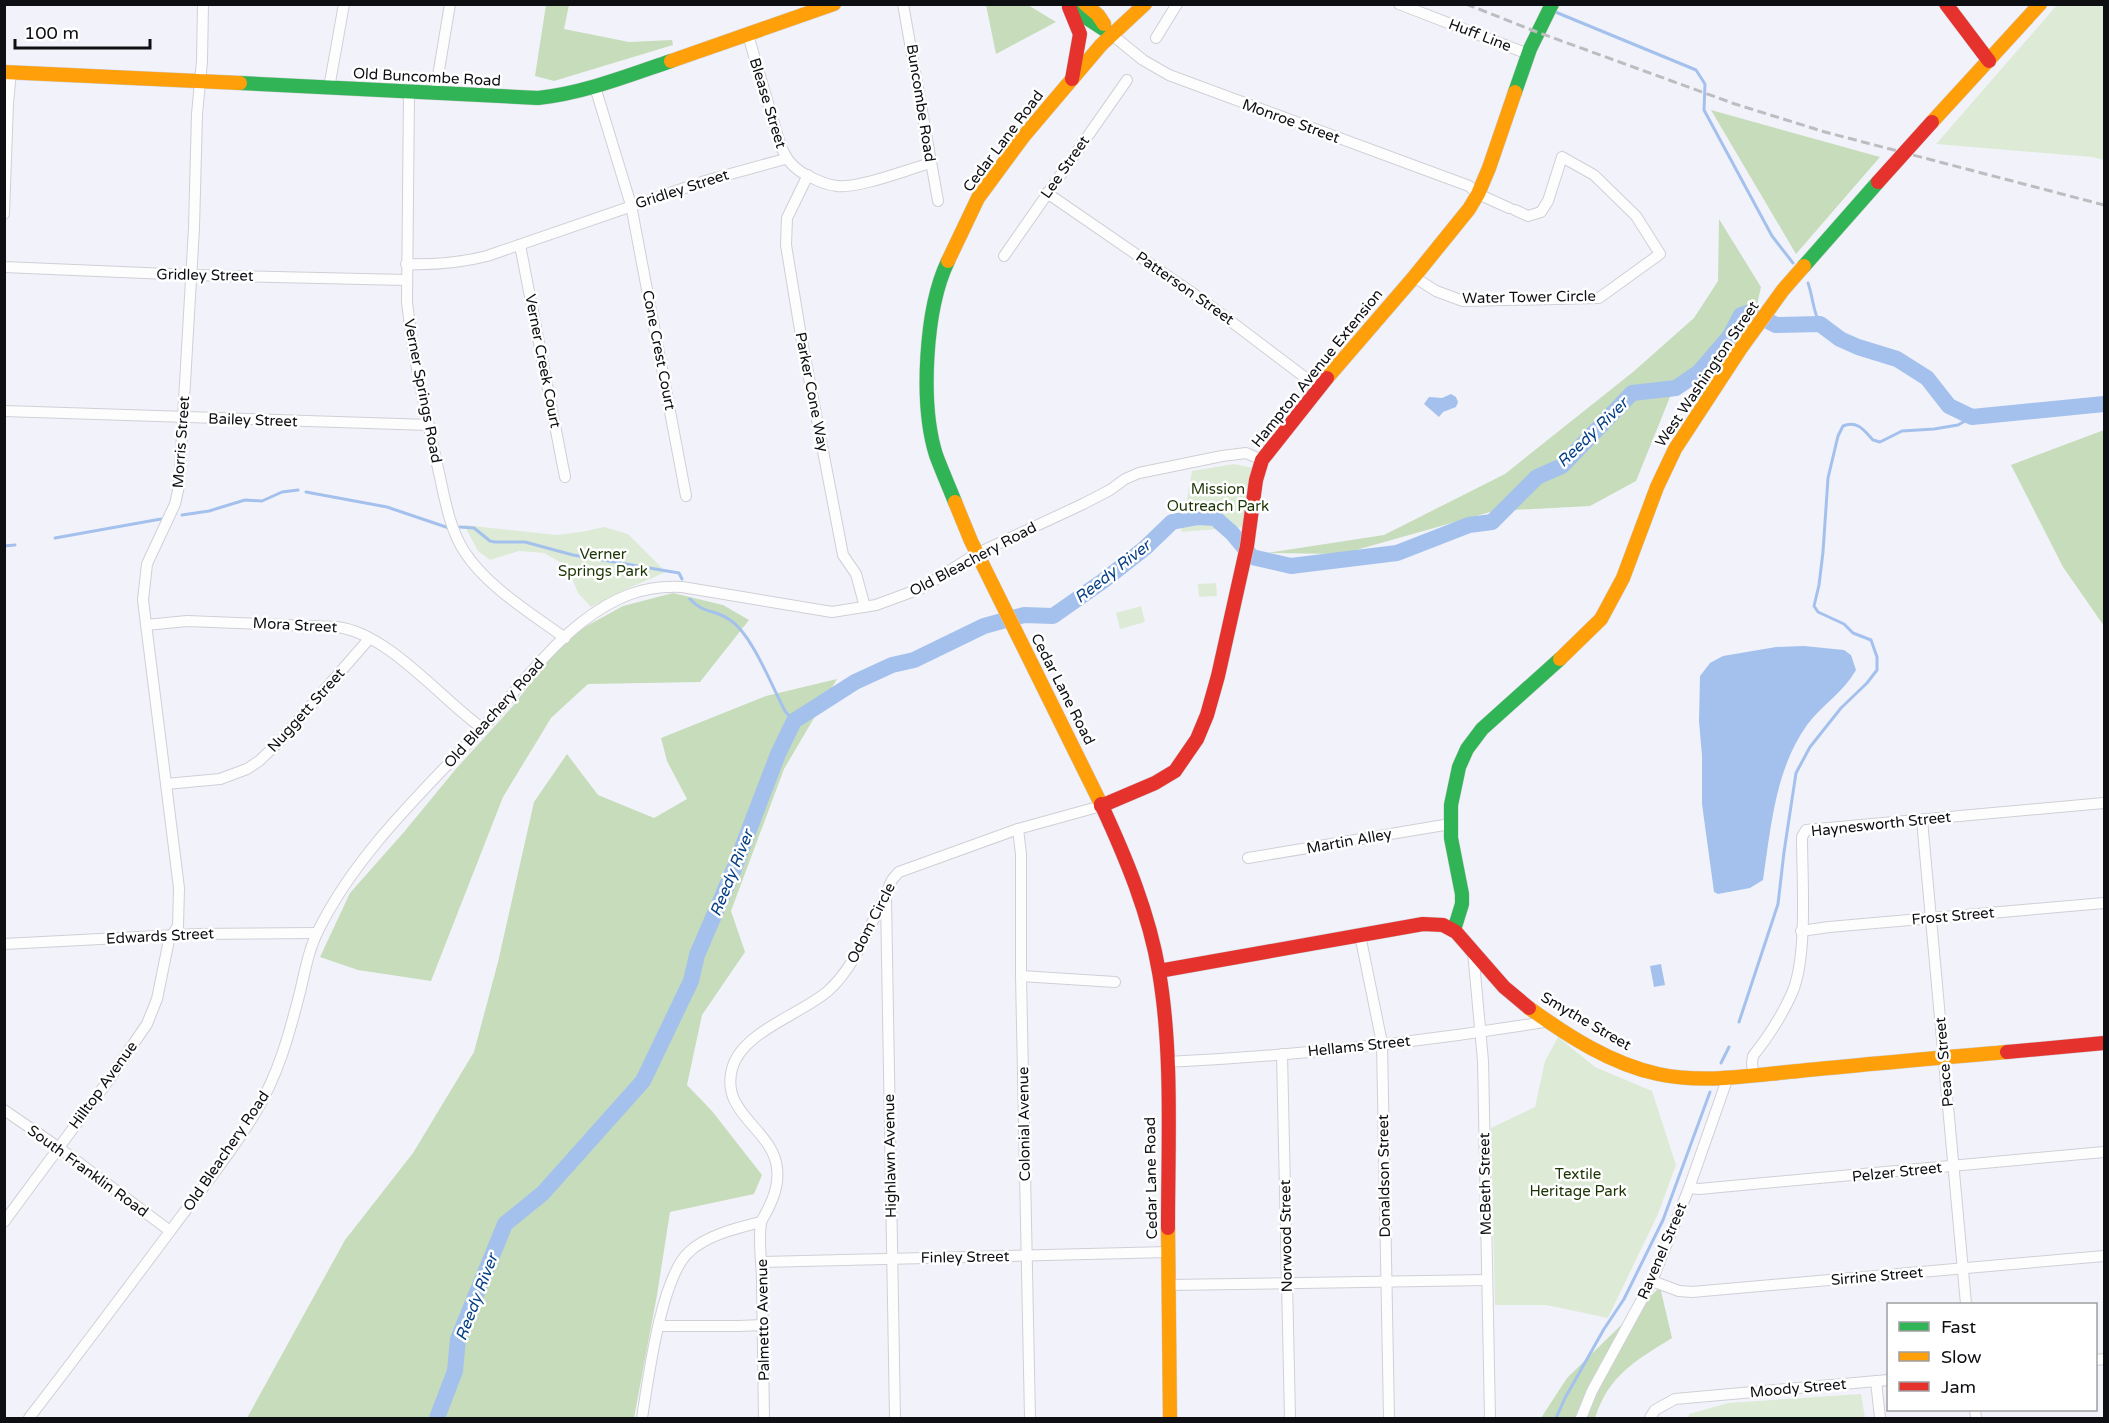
<svg xmlns="http://www.w3.org/2000/svg" width="2109" height="1423" font-family="'Varela Round',sans-serif">
  <style>
    .green { fill: #ddebd6 }
    .forest { fill: #c6dcba }
    .water { fill: #a4c1ed }
    .lines { fill: none; stroke-linecap: round; stroke-linejoin: round }
    .stream { stroke: #a4c1ed; stroke-width: 3 }
    .river { stroke: #a4c1ed; stroke-width: 16 }
    .street-casing { stroke: #cfd0d6; stroke-width: 12 }
    .fast-casing { stroke: #cfd0d6; stroke-width: 15 }
    .slow-casing { stroke: #cfd0d6; stroke-width: 15 }
    .jam-casing { stroke: #cfd0d6; stroke-width: 15 }
    .street { stroke: #fdfdfe; stroke-width: 10 }
    .fast { stroke: #30b455; stroke-width: 14 }
    .slow { stroke: #ff9f0a; stroke-width: 14 }
    .jam { stroke: #e5322d; stroke-width: 14 }
    .rail { stroke: #bdbdbf; stroke-width: 3; stroke-dasharray: 9 4.5; stroke-linecap: butt }
    .jam-bridge-casing { stroke: #cfd0d6; stroke-width: 15; stroke-linecap: butt }
    .jam-bridge { stroke: #e5322d; stroke-width: 14 }
    .labels { text-anchor: middle; stroke-width: 5; stroke-linejoin: round; paint-order: stroke }
    .street-label { font-size: 15px; fill: #0e0f13; stroke: #fff }
    .park-label { font-size: 15px; fill: #1c3404; stroke: #fff }
    .water-label { font-size: 16px; font-style: italic; fill: #053f84; stroke: #fff }
  </style>
  <rect width="100%" height="100%" fill="#f2f3fa"/>
  <!-- green -->
  <g class="green">
    <polygon points="2057,5 2104,5 2104,160 2092,157 1936,144"/>
    <polygon points="1234,464 1253,468 1244,527 1181,532 1192,471"/>
    <polygon points="464,525 557,535 581,532 604,527 628,534 666,572 624,590 591,607 578,593 567,566 544,553 519,551 490,560 478,551"/>
    <polygon points="1216,583 1217,596 1199,597 1198,584"/>
    <polygon points="1141,606 1145,622 1120,629 1116,613"/>
    <polygon points="1558,1037 1595,1067 1652,1091 1676,1165 1658,1214 1608,1318 1546,1305 1495,1305 1491,1128 1535,1107 1545,1061"/>
    <polygon points="1861,1394 1865,1418 1688,1418 1689,1414 1728,1403"/>
  </g>
  <!-- forest -->
  <g class="forest">
    <polygon points="546,5 569,5 564,29 629,42 672,40 673,45 554,81 535,76"/>
    <polygon points="986,5 1028,5 1056,22 996,54"/>
    <polygon points="1711,110 1880,157 1796,254"/>
    <polygon points="1719,219 1761,287 1754,318 1714,373 1670,397 1636,481 1590,506 1494,511 1342,554 1267,553 1384,535 1505,474 1633,372 1694,318 1718,281"/>
    <polygon points="2104,430 2104,626 2063,567 2011,465"/>
    <polygon points="673,593 723,605 749,620 700,682 588,684 551,718 503,797 431,981 358,970 320,957 350,893 404,832 455,770 513,706 565,638 623,606"/>
    <polygon points="837,679 784,769 731,911 745,952 702,1015 687,1085 712,1111 762,1175 754,1194 670,1212 657,1295 634,1418 247,1418 345,1240 413,1153 474,1052 498,962 534,802 567,754 598,795 654,818 687,799 667,761 661,738 766,696"/>
    <path d="M1660,1287l12,51c-37,23 -63,37 -77,80h-54l26,-40z"/>
  </g>
  <!-- water -->
  <g class="water">
    <polygon points="1451,394 1456,397 1458,402 1456,407 1443,412 1439,417 1424,404 1429,397 1442,398"/>
    <path d="M1804,646l40,4 7,5 5,15c-12,22 -34,35 -49,55 -32,45 -36,102 -44,155l-13,8 -32,6 -4,-2 -12,-88v-48l-3,-35 1,-45 10,-13 13,-7 53,-9z"/>
    <polygon points="1661,964 1665,985 1654,987 1650,966"/>
  </g>
  <g class="lines">
    <!-- stream -->
    <g class="stream">
      <polyline points="1553,11 1696,70 1705,84 1704,110 1772,236 1793,263"/>
      <path d="M1808,283c5,14 5,29 12,41"/>
      <polyline points="306,492 387,507 449,528"/>
      <polyline points="182,515 209,511 245,500 262,501 282,492 298,490"/>
      <polyline points="460,527 474,528 490,541 495,542 525,542 573,555 673,572 679,573 682,579"/>
      <polyline points="55,538 161,519"/>
      <polyline points="4,546 15,545"/>
      <path d="M690,599c13,15 25,10 40,21 22,14 42,67 55,91l9,10"/>
      <path d="M1739,1022l39,-118 6,-52 12,-79 14,-26 31,-39 26,-25 10,-13v-13l-6,-17 -18,-7 -9,-9 -26,-12 -4,-6 5,-21 4,-33 5,-74 10,-42 5,-10c14,-6 21,4 30,14l7,2 22,-11 32,-2 24,-4 14,-8"/>
      <polyline points="1721,1063 1729,1047"/>
      <polyline points="1556,1418 1565,1398 1604,1329 1624,1299 1663,1220 1710,1092"/>
    </g>
    <!-- river -->
    <polyline class="river" points="437,1418 455,1371 458,1339 505,1224 543,1193 643,1081 691,981 697,955 734,869 778,754 794,721 855,682 892,665 914,660 984,626 1024,615 1053,616 1103,581 1145,548 1172,522 1198,517 1215,518 1232,533 1252,557 1291,566 1397,553 1469,525 1492,522 1537,477 1562,466 1632,393 1676,388 1699,372 1730,336 1741,315 1750,312 1776,325 1820,324 1840,339 1858,347 1897,359 1927,378 1949,406 1972,417 2104,404"/>
    <defs>
      <g id="street">
        <polyline points="903,4 938,201"/>
        <polyline points="1399,4 1528,54"/>
        <polyline points="1111,34 1143,60 1169,75 1469,186 1478,194 1509,208"/>
        <path d="M748,35l32,109c6,15 12,23 26,31 10,5 20,10 31,11 24,2 68,-16 94,-23"/>
        <polyline points="1156,38 1177,4"/>
        <polyline points="595,87 631,205 686,496"/>
        <polyline points="329,88 344,4"/>
        <path d="M409,93l-2,209c6,55 18,108 30,162 7,29 11,62 27,87 22,35 68,63 101,87"/>
        <polyline points="435,94 450,4"/>
        <polyline points="808,175 787,218 786,245 801,336 843,555 856,574 865,607"/>
        <polyline points="1047,193 1204,301 1319,388"/>
        <polyline points="4,214 8,103 11,72"/>
        <polyline points="520,245 565,477"/>
        <polyline points="1004,256 1127,80"/>
        <path d="M406,264c28,1 54,-1 81,-8l218,-75 80,-22"/>
        <polyline points="4,267 191,275 406,280"/>
        <polyline points="1414,277 1436,291 1463,301 1599,298 1660,254 1636,216 1594,175 1562,157 1548,201 1541,212 1528,216 1515,210"/>
        <polyline points="4,411 429,425"/>
        <path d="M146,625l41,-4 150,6c51,6 104,72 145,101"/>
        <polyline points="166,784 220,779 247,769 259,761 280,741 369,639"/>
        <polyline points="1922,820 1966,1304"/>
        <polyline points="1018,829 1021,854 1021,976 1030,1418"/>
        <polyline points="1248,858 1450,824"/>
        <polyline points="886,898 895,1418"/>
        <polyline points="1801,931 1829,927 2104,903"/>
        <polyline points="1360,935 1382,1043 1389,1418"/>
        <polyline points="4,944 196,934 317,933"/>
        <polyline points="1473,951 1483,1061 1490,1418"/>
        <polyline points="1021,976 1115,982"/>
        <polyline points="1282,1054 1290,1418"/>
        <path d="M1167,1062c128,-6 257,-20 383,-41"/>
        <path d="M1753,1074l-1,-11 1,-7c15,-19 29,-40 39,-63 16,-36 10,-115 10,-156l4,-7 298,-27"/>
        <polyline points="4,1110 58,1147 170,1231"/>
        <polyline points="1689,1188 1699,1189 2104,1152"/>
        <polyline points="4,1222 108,1081 147,1024 157,999 169,940 178,926 179,888 143,600 147,564 175,504 179,486 194,228 197,114 202,61 203,4"/>
        <polyline points="762,1262 1169,1252"/>
        <polyline points="1652,1281 1679,1291 1692,1292 2104,1256"/>
        <polyline points="1169,1285 1487,1280"/>
        <polyline points="659,1326 739,1326 763,1325"/>
        <polyline points="2096,1360 2104,1359"/>
        <polyline points="1876,1381 1880,1418"/>
        <polyline points="1975,1410 1976,1418"/>
        <path d="M29,1418c48,-62 95,-125 142,-188 28,-38 59,-75 83,-115 24,-39 35,-80 46,-123 5,-21 9,-44 19,-63 40,-80 109,-142 169,-207 31,-34 58,-72 94,-100 31,-24 60,-37 100,-35l150,25 44,-7 46,-17 54,-34 107,-50 27,-14 15,-11 14,-6 83,-17 24,-3 16,7"/>
        <path d="M642,1418c6,-38 19,-141 47,-166 18,-17 48,-24 72,-30"/>
        <path d="M764,1418c-1,-45 -1,-90 -2,-136 0,-18 -4,-40 -1,-59 1,-4 4,-8 6,-12 7,-14 12,-27 10,-43 -4,-39 -57,-54 -45,-99 9,-37 68,-54 96,-78 27,-24 39,-61 56,-92 7,-14 3,-15 15,-27l119,-43 83,-23"/>
        <polyline points="1581,1418 1592,1391 1652,1281 1689,1188 1728,1077"/>
        <polyline points="1650,1418 1655,1410 1675,1399 1888,1380"/>
      </g>
      <g id="fast">
        <polyline points="1071,8 1111,34"/>
        <path d="M240,83l298,15c46,-5 89,-22 133,-37"/>
        <polyline points="1515,92 1530,49 1552,4"/>
        <path d="M948,261c-23,48 -28,143 -12,194 6,16 13,32 19,47"/>
        <polyline points="1804,266 1878,182"/>
        <polyline points="1454,930 1462,904 1462,894 1451,838 1451,805 1459,767 1467,749 1482,729 1560,659"/>
      </g>
      <g id="slow">
        <polyline points="1085,4 1098,15 1104,24"/>
        <polyline points="671,61 834,4"/>
        <polyline points="4,72 240,83"/>
        <polyline points="1932,122 2040,4"/>
        <polyline points="948,261 978,198 1023,137 1101,45 1145,4"/>
        <polyline points="1327,378 1414,277 1469,209 1478,194 1489,168 1515,92"/>
        <polyline points="955,502 971,541 1101,804"/>
        <polyline points="1560,659 1601,619 1623,578 1657,487 1675,449 1741,348 1783,290 1804,266"/>
        <path d="M1529,1008c39,28 82,56 129,66 46,10 95,1 141,-3 69,-7 139,-13 208,-19"/>
        <polyline points="1168,1228 1170,1418"/>
      </g>
      <g id="jam">
        <polyline points="1946,4 1989,61"/>
        <polyline points="1069,7 1080,34 1072,79"/>
        <path d="M1101,804c25,54 48,109 58,168 14,81 9,174 9,256"/>
        <polyline points="1101,806 1155,783 1175,771 1197,739 1207,715 1218,676 1247,546 1256,480 1262,460 1327,378"/>
        <polyline points="1159,971 1423,924 1443,925 1456,932 1504,987 1529,1008"/>
        <polyline points="2007,1052 2104,1043"/>
      </g>
    </defs>
    <!-- street casing -->
    <use href="#street" class="street-casing"/>
    <!-- fast casing -->
    <use href="#fast" class="fast-casing"/>
    <!-- slow casing -->
    <use href="#slow" class="slow-casing"/>
    <!-- jam casing -->
    <use href="#jam" class="jam-casing"/>
    <!-- street -->
    <use href="#street" class="street"/>
    <!-- fast -->
    <use href="#fast" class="fast"/>
    <!-- slow -->
    <use href="#slow" class="slow"/>
    <!-- jam -->
    <use href="#jam" class="jam"/>
    <!-- rail -->
    <polyline class="rail" points="1466,4 1537,32 1735,104 1825,132 2104,205"/>
    <defs>
      <polyline id="jam-bridge" points="1878,182 1932,122"/>
    </defs>
    <!-- jam-bridge casing -->
    <use href="#jam-bridge" class="jam-bridge-casing"/>
    <!-- jam-bridge -->
    <use href="#jam-bridge" class="jam-bridge"/>
  </g>
  <g class="labels">
    <!-- street labels -->
    <g class="street-label">
      <text transform="translate(1480 35) rotate(21)" y="5">Huff Line</text>
      <text transform="translate(427 77) rotate(3)" y="5">Old Buncombe Road</text>
      <text transform="translate(768 103) rotate(73)" y="5">Blease Street</text>
      <text transform="translate(921 103) rotate(81)" y="5">Buncombe Road</text>
      <text transform="translate(1291 121) rotate(20)" y="5">Monroe Street</text>
      <text transform="translate(1003 141) rotate(-53)" y="5">Cedar Lane Road</text>
      <text transform="translate(1065 167) rotate(-55)" y="5">Lee Street</text>
      <text transform="translate(682 189) rotate(-18)" y="5">Gridley Street</text>
      <text transform="translate(205 275) rotate(1)" y="5">Gridley Street</text>
      <text transform="translate(1185 288) rotate(35)" y="5">Patterson Street</text>
      <text transform="translate(1529 297) rotate(-1)" y="5">Water Tower Circle</text>
      <text transform="translate(659 350) rotate(79)" y="5">Cone Crest Court</text>
      <text transform="translate(543 361) rotate(79)" y="5">Verner Creek Court</text>
      <text transform="translate(1317 368) rotate(-51)" y="5">Hampton Avenue Extension</text>
      <text transform="translate(1707 374) rotate(-56)" y="5">West Washington Street</text>
      <text transform="translate(423 391) rotate(79)" y="5">Verner Springs Road</text>
      <text transform="translate(812 392) rotate(79)" y="5">Parker Cone Way</text>
      <text transform="translate(253 420) rotate(2)" y="5">Bailey Street</text>
      <text transform="translate(181 442) rotate(-86)" y="5">Morris Street</text>
      <text transform="translate(973 559) rotate(-28)" y="5">Old Bleachery Road</text>
      <text transform="translate(295 625) rotate(3)" y="5">Mora Street</text>
      <text transform="translate(1063 689) rotate(63)" y="5">Cedar Lane Road</text>
      <text transform="translate(306 710) rotate(-48)" y="5">Nuggett Street</text>
      <text transform="translate(494 713) rotate(-48)" y="5">Old Bleachery Road</text>
      <text transform="translate(1881 824) rotate(-6)" y="5">Haynesworth Street</text>
      <text transform="translate(1349 841) rotate(-10)" y="5">Martin Alley</text>
      <text transform="translate(1953 916) rotate(-5)" y="5">Frost Street</text>
      <text transform="translate(871 923) rotate(-63)" y="5">Odom Circle</text>
      <text transform="translate(160 936) rotate(-3)" y="5">Edwards Street</text>
      <text transform="translate(1586 1021) rotate(30)" y="5">Smythe Street</text>
      <text transform="translate(1359 1046) rotate(-6)" y="5">Hellams Street</text>
      <text transform="translate(1944 1062) rotate(-95)" y="5">Peace Street</text>
      <text transform="translate(103 1085) rotate(-54)" y="5">Hilltop Avenue</text>
      <text transform="translate(1024 1124) rotate(-91)" y="5">Colonial Avenue</text>
      <text transform="translate(226 1151) rotate(-56)" y="5">Old Bleachery Road</text>
      <text transform="translate(890 1156) rotate(-91)" y="5">Highlawn Avenue</text>
      <text transform="translate(88 1171) rotate(36)" y="5">South Franklin Road</text>
      <text transform="translate(1897 1172) rotate(-6)" y="5">Pelzer Street</text>
      <text transform="translate(1384 1176) rotate(-91)" y="5">Donaldson Street</text>
      <text transform="translate(1151 1178) rotate(-91)" y="5">Cedar Lane Road</text>
      <text transform="translate(1485 1184) rotate(-91)" y="5">McBeth Street</text>
      <text transform="translate(1286 1236) rotate(-91)" y="5">Norwood Street</text>
      <text transform="translate(1662 1251) rotate(-67)" y="5">Ravenel Street</text>
      <text transform="translate(965 1257) rotate(-1)" y="5">Finley Street</text>
      <text transform="translate(1877 1276) rotate(-5)" y="5">Sirrine Street</text>
      <text transform="translate(763 1320) rotate(-91)" y="5">Palmetto Avenue</text>
      <text transform="translate(1798 1388) rotate(-5)" y="5">Moody Street</text>
    </g>
    <!-- park labels -->
    <g class="park-label">
      <text x="1218" y="494">Mission<tspan x="1218" dy="17">Outreach Park</tspan></text>
      <text x="603" y="559">Verner<tspan x="603" dy="17">Springs Park</tspan></text>
      <text x="1578" y="1179">Textile<tspan x="1578" dy="17">Heritage Park</tspan></text>
    </g>
    <!-- water labels -->
    <g class="water-label">
      <text transform="translate(1592 432) rotate(-44)" y="6">Reedy River</text>
      <text transform="translate(1112 571) rotate(-38)" y="6">Reedy River</text>
      <text transform="translate(731 873) rotate(-68)" y="6">Reedy River</text>
      <text transform="translate(476 1297) rotate(-69)" y="6">Reedy River</text>
    </g>
  </g>
  <!-- border -->
  <rect width="2109" height="1423" fill="none" stroke="#0e0f13" stroke-width="12"/>
  <!-- legend -->
  <rect x="1887" y="1303" width="210" height="108" fill="#ffffff" stroke="#9f9fa1" stroke-width="1.5"/>
  <rect x="1899" y="1322" width="30" height="9" fill="#30b455" stroke="#9f9fa1" stroke-width="1.5"/>
  <text x="1941" y="1333" font-size="18" fill="#0e0f13">Fast</text>
  <rect x="1899" y="1352" width="30" height="9" fill="#ff9f0a" stroke="#9f9fa1" stroke-width="1.5"/>
  <text x="1941" y="1363" font-size="18" fill="#0e0f13">Slow</text>
  <rect x="1899" y="1382" width="30" height="9" fill="#e5322d" stroke="#9f9fa1" stroke-width="1.5"/>
  <text x="1941" y="1393" font-size="18" fill="#0e0f13">Jam</text>
  <!-- scale -->
  <path d="M15 39v9h135v-9" fill="none" stroke="#0e0f13" stroke-width="3"/>
  <text x="24" y="39" font-size="18" fill="#0e0f13" stroke="#ffffff" stroke-width="4.5" paint-order="stroke">100 m</text>
</svg>
